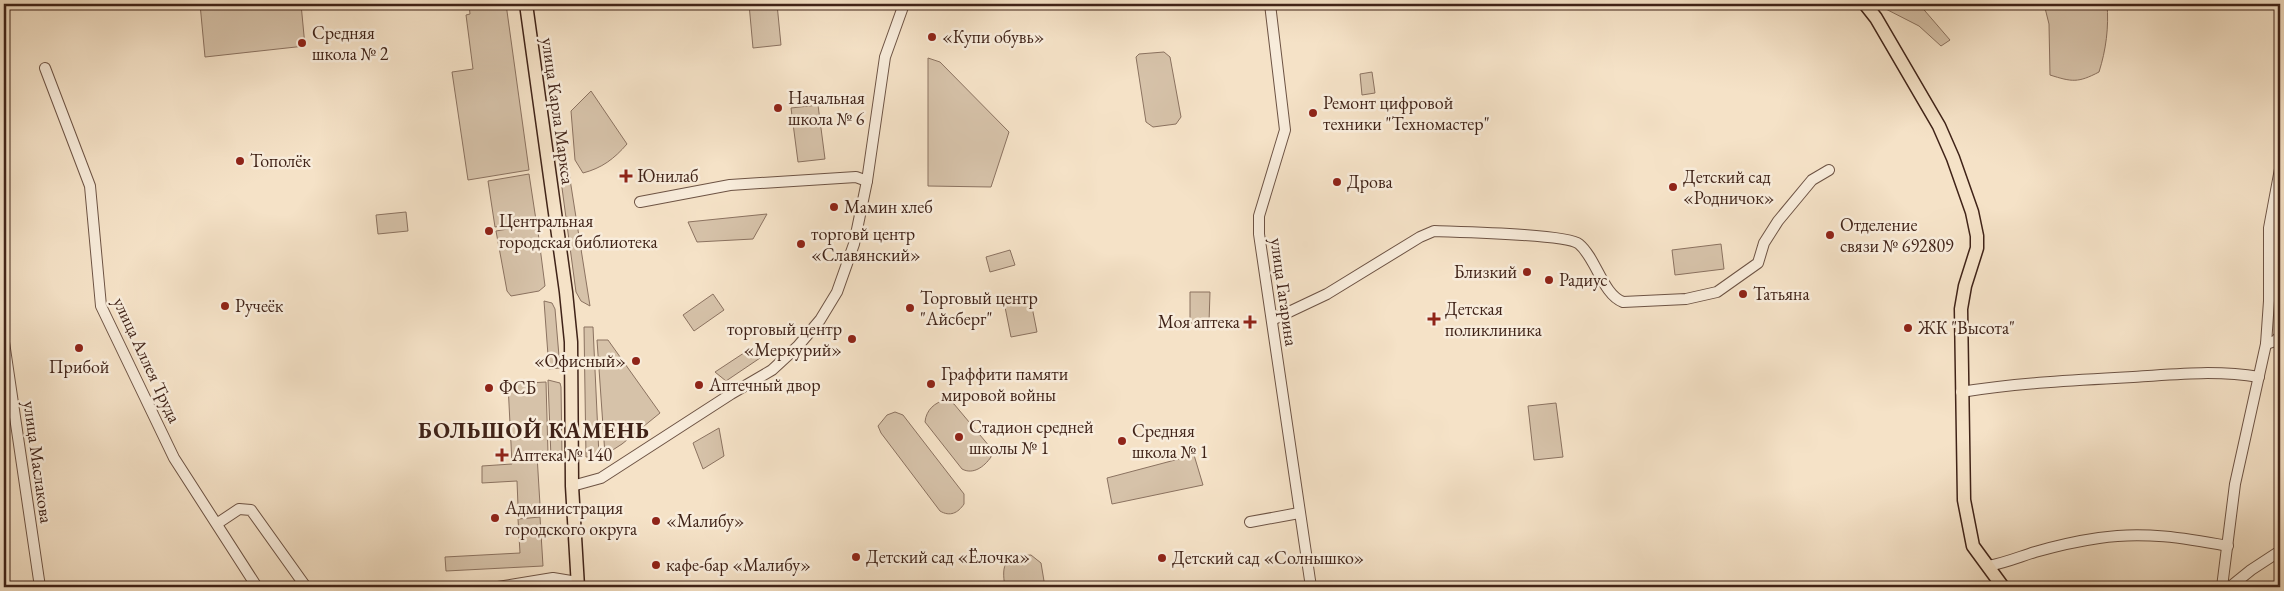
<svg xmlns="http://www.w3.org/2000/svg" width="2284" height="591" font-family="'EB Garamond',serif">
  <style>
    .green { fill: #d6c2a9; stroke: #8b7260 }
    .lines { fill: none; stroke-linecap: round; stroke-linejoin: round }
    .minor-casing { stroke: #6d5344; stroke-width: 12 }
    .major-casing { stroke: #402318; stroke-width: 15 }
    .minor { stroke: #f8ecdb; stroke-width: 10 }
    .major { stroke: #f5e2c7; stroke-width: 12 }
    .poi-dot { fill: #8f2418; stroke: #f8ecdb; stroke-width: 2 }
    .labels { text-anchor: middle; stroke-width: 5; stroke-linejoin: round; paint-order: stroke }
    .poi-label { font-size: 18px; fill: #402318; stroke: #f8ecdb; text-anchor: start }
    .street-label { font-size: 18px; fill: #402318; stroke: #f8ecdb }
    .district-label { font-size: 22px; font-weight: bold; letter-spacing: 1px; fill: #402318; stroke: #f8ecdb }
  </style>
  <rect width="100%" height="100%" fill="#f5e2c7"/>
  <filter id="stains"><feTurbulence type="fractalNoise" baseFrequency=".004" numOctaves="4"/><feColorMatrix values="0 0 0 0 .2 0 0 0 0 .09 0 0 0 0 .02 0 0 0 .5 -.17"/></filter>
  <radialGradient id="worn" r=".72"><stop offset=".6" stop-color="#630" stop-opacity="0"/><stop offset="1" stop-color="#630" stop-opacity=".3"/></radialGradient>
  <!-- green -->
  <g class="green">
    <polygon points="200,4 301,4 305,46 205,57"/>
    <polygon points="469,4 506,4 529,170 468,180 452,72 473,69 466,15 470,14"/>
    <polygon points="749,4 777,4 781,45 753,48"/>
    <polygon points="1876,4 1919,4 1950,40 1941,46 1919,26"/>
    <path d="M2044,4h63c2,23 -1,46 -8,68 -21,11 -27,10 -49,3l-1,-51z"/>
    <polygon points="1164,52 1170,57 1181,117 1176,124 1153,127 1146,122 1136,57 1139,54"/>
    <polygon points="928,58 940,62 1009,132 991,187 928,186"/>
    <polygon points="1372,72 1375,93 1362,95 1360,74"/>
    <path d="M591,91l36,53c-13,15 -25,24 -44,29l-8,-13 -4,-49z"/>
    <polygon points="818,105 825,159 798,162 791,108"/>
    <polygon points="560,173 569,173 590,306 581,301 576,292"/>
    <polygon points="529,174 536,220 495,227 488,181"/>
    <polygon points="406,212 408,231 378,234 376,215"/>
    <polygon points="767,214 753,239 697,242 688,222"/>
    <polygon points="537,224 545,286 539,291 511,296 507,291 496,231"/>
    <polygon points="1721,244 1724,269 1675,275 1672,250"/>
    <polygon points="1010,250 1015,265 990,272 986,257"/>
    <polygon points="1190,292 1210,292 1209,323 1190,323"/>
    <polygon points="713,294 724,310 694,331 683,315"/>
    <polygon points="1030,297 1037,332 1011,337 1004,302"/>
    <polygon points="544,301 552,303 555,309 560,368 549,369"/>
    <polygon points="584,327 593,327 599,456 586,457"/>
    <polygon points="597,340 608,340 660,413 622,444 605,455"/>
    <polygon points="756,345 763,356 726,381 715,372"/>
    <polygon points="548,380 560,383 561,387 562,456 551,458"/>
    <polygon points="546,382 548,454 537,455 540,505 518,506 517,481 482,483 482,466 512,464 508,384"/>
    <path d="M946,400l8,4 36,43 1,10c-7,10 -18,18 -29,12l-37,-47c1,-12 10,-20 21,-22z"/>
    <polygon points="1556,403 1563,457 1534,460 1528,406"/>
    <path d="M895,412l8,3 61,79v10c-6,9 -14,13 -24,7l-59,-78 -3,-7 9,-11z"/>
    <polygon points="719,428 724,456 703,469 693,443"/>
    <polygon points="1194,455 1203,485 1112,504 1107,478"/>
    <polygon points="540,517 543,566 446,571 445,557 520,553 518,519"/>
    <path d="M1031,555l10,8 4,24h-40c-4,-24 0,-31 26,-32z"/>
  </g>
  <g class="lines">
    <defs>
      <g id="minor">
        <polyline points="1270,4 1285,130 1259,216 1259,234 1311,587"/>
        <polyline points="45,68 90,186 101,306 174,458 257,587"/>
        <polyline points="640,202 730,185 856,177 867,181"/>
        <path d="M1272,320l55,-26 93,-57 14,-6c22,1 133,3 145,13 17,14 24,51 44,58l63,-3 31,-7 41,-29 6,-20 14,-22 34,-41 17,-10"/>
        <polyline points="4,342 40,587"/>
        <polyline points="2266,344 2275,341 2280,336"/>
        <path d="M1961,392c57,-9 114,-12 172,-15 42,-3 85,-7 126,0"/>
        <polyline points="572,486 601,478 731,394 772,370 798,346 820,320 837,292 854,244 867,181 885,57 904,4"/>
        <polyline points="1250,522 1299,513"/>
        <polyline points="218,523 239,509 251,510 306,587"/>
        <path d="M1988,566c17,-3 31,-9 47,-14 21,-6 43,-11 64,-14 44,-7 86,0 129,8"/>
        <polyline points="498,587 553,578 577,582"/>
        <polyline points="2222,587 2235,484 2266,344 2269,301 2269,228 2280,169"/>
        <polyline points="2230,587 2251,570 2280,551"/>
      </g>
      <g id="major">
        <polyline points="526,4 566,292 571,342 572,486 578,587"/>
        <polyline points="1865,4 1876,18 1939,126 1953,158 1972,212 1977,236 1977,248 1965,286 1961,309 1964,500 1973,546 2003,587"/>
      </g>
    </defs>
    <!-- minor casing -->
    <use href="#minor" class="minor-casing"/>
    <!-- major casing -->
    <use href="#major" class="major-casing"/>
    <!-- minor -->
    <use href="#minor" class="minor"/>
    <!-- major -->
    <use href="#major" class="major"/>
  </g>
  <!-- markers -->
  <g class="poi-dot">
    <circle cx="932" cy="37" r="5"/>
    <circle cx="302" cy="43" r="5"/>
    <circle cx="778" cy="108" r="5"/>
    <circle cx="1313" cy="113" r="5"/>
    <circle cx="240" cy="161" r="5"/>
    <path d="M623.5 168.5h5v5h5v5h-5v5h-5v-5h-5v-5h5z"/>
    <circle cx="1337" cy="182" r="5"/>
    <circle cx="1673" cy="187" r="5"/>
    <circle cx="834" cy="207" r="5"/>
    <circle cx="489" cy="231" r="5"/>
    <circle cx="1830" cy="235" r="5"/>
    <circle cx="801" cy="244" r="5"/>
    <circle cx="1527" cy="272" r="5"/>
    <circle cx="1549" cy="280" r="5"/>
    <circle cx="1743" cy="294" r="5"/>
    <circle cx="225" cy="306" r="5"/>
    <circle cx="910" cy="308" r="5"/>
    <path d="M1431.5 311.5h5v5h5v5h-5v5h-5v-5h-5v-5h5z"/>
    <path d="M1247.5 314.5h5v5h5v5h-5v5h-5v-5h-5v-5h5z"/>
    <circle cx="1908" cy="328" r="5"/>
    <circle cx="852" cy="339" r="5"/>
    <circle cx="79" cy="348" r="5"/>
    <circle cx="636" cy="361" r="5"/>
    <circle cx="931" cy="384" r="5"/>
    <circle cx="699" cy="385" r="5"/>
    <circle cx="489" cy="388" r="5"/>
    <circle cx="959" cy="437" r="5"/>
    <circle cx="1122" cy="441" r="5"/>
    <path d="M499.5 447.5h5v5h5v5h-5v5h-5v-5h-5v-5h5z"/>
    <circle cx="495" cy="518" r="5"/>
    <circle cx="656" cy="521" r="5"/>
    <circle cx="856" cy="557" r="5"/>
    <circle cx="1162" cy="558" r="5"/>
    <circle cx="656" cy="565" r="5"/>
  </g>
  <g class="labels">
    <!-- poi labels -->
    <g class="poi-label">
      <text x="312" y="39">Средняя<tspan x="312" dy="21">школа № 2</tspan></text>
      <text x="942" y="43">«Купи обувь»</text>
      <text x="788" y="104">Начальная<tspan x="788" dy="21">школа № 6</tspan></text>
      <text x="1323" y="109">Ремонт цифровой<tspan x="1323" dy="21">техники "Техномастер"</tspan></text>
      <text x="250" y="167">Тополёк</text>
      <text x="637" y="182">Юнилаб</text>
      <text x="1683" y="183">Детский сад<tspan x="1683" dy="21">«Родничок»</tspan></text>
      <text x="1347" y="188">Дрова</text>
      <text x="844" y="213">Мамин хлеб</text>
      <text x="499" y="227">Центральная<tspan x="499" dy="21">городская библиотека</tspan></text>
      <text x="1840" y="231">Отделение<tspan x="1840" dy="21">связи № 692809</tspan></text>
      <text x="811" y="240">торговй центр<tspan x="811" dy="21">«Славянский»</tspan></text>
      <text x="1517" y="278" text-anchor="end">Близкий</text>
      <text x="1559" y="286">Радиус</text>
      <text x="1753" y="300">Татьяна</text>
      <text x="920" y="304">Торговый центр<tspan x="920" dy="21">"Айсберг"</tspan></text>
      <text x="235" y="312">Ручеёк</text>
      <text x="1445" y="315">Детская<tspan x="1445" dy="21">поликлиника</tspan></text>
      <text x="1240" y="328" text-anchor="end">Моя аптека</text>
      <text x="1918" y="334">ЖК "Высота"</text>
      <text x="842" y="335" text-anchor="end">торговый центр<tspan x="842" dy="21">«Меркурий»</tspan></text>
      <text x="626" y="367" text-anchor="end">«Офисный»</text>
      <text x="79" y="373" text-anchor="middle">Прибой</text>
      <text x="941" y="380">Граффити памяти<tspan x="941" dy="21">мировой войны</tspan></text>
      <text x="709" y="391">Аптечный двор</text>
      <text x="499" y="394">ФСБ</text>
      <text x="969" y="433">Стадион средней<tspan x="969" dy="21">школы № 1</tspan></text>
      <text x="1132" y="437">Средняя<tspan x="1132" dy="21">школа № 1</tspan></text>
      <text x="512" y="461">Аптека № 140</text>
      <text x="505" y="514">Администрация<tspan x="505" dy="21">городского округа</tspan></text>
      <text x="666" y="527">«Малибу»</text>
      <text x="866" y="563">Детский сад «Ёлочка»</text>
      <text x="1172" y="564">Детский сад «Солнышко»</text>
      <text x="666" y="571">кафе-бар «Малибу»</text>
    </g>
    <!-- street labels -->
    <g class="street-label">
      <text transform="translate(558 111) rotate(82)" y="6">улица Карла Маркса</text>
      <text transform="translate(1284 292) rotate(82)" y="6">улица Гагарина</text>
      <text transform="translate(147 360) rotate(65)" y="6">улица Аллея Труда</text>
      <text transform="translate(38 462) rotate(82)" y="6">улица Маслакова</text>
    </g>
    <!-- district labels -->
    <g class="district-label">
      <text x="534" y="438">БОЛЬШОЙ КАМЕНЬ</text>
    </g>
  </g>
  <!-- margin -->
  <rect width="2284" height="591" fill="none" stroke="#f5e2c7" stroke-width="20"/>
  <rect x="5" y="5" width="2274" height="581" fill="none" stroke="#402318" stroke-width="2.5"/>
  <rect x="10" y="10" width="2264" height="571" fill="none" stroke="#402318"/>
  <rect width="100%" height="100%" filter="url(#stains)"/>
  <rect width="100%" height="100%" fill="url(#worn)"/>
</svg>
